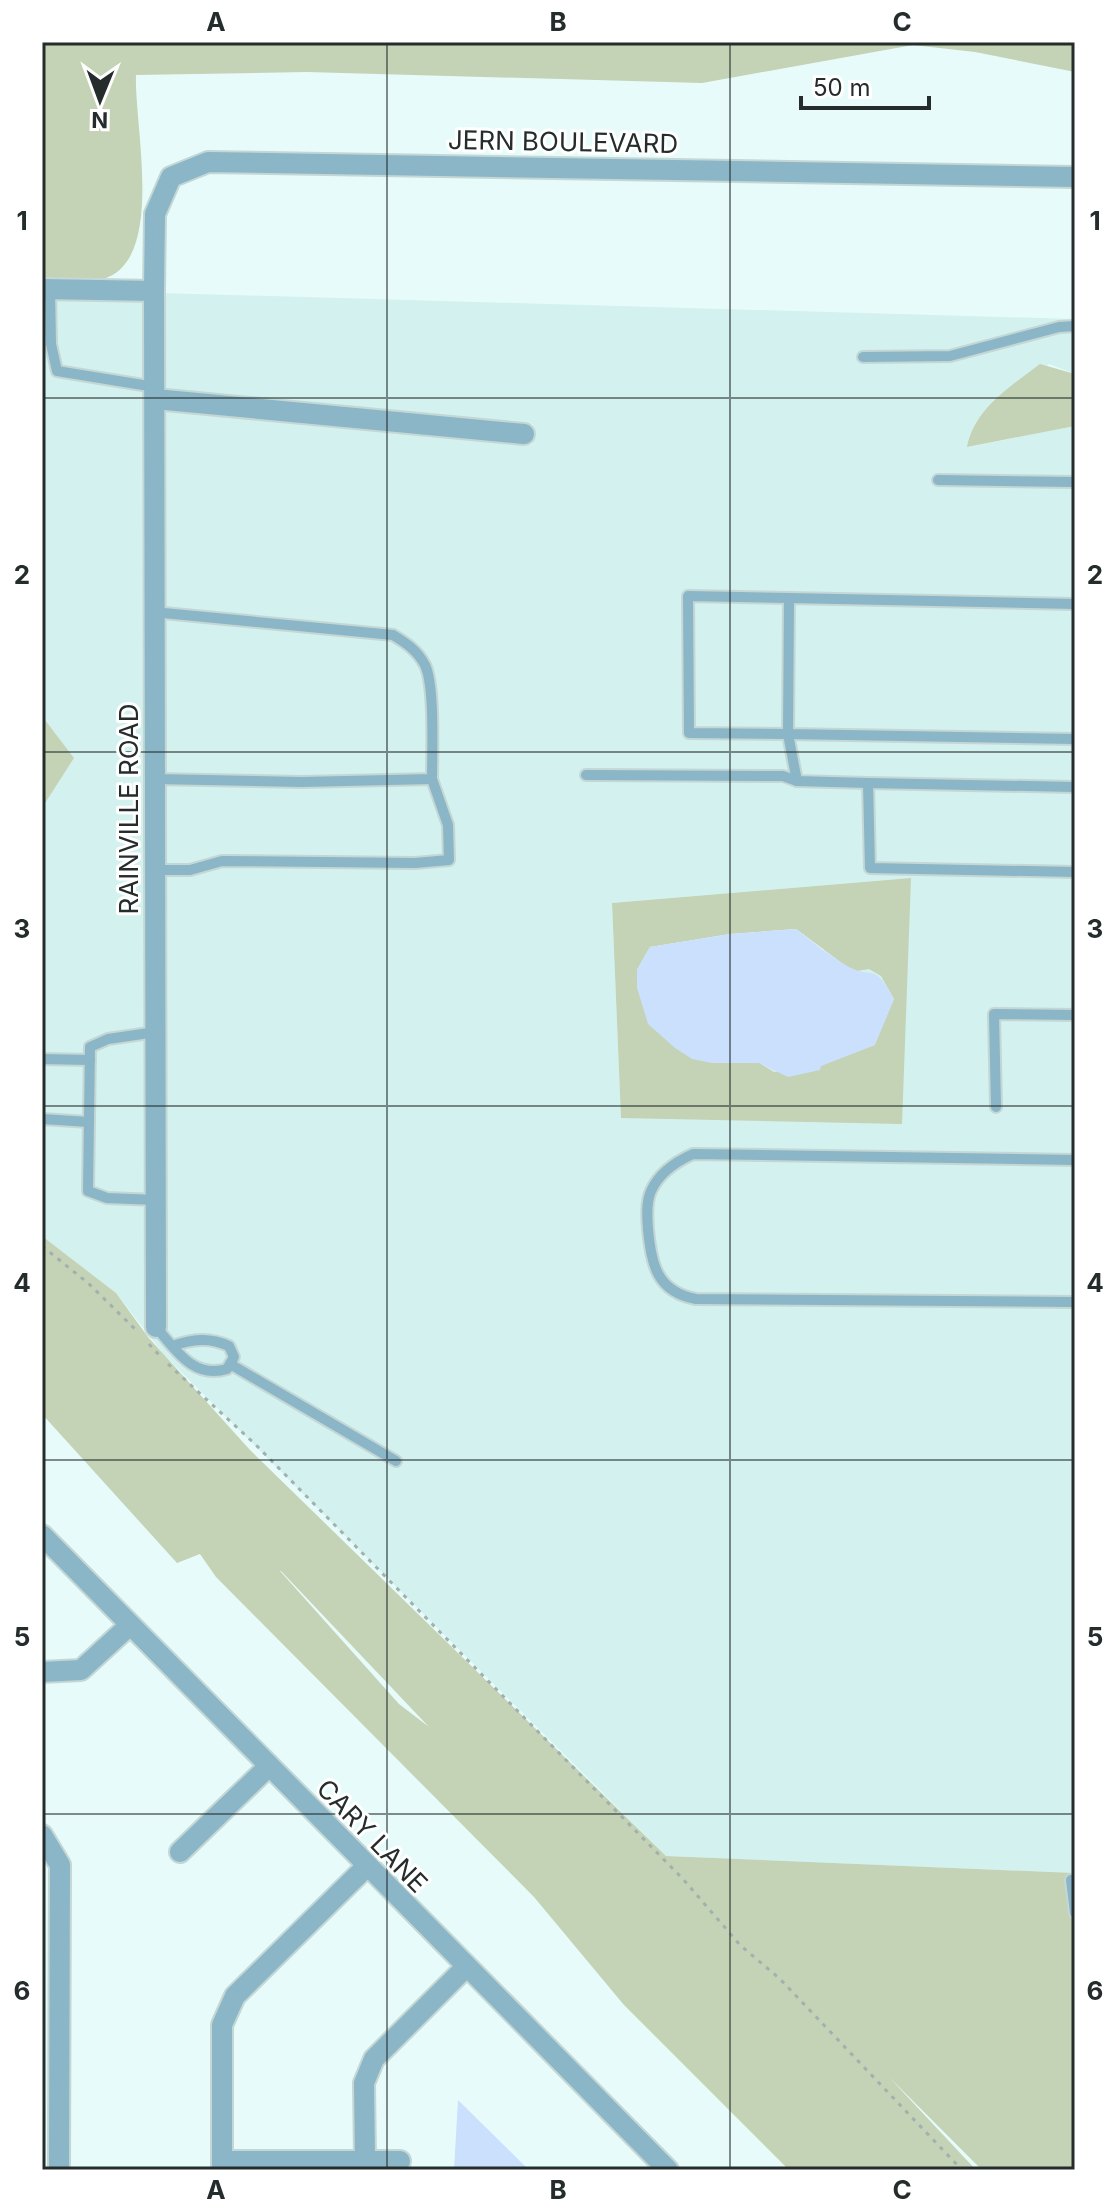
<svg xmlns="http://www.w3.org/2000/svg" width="1117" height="2212" font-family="Inter,sans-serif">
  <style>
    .built { fill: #d3f1ef; fill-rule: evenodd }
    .green { fill: #c4d2b5; fill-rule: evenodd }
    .water { fill: #cae0fc }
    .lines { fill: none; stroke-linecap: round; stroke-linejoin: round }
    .lane-casing { stroke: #c4d7d5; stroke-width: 14 }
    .street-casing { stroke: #c4d7d5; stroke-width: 24 }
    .path { stroke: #a0b1af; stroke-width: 3; stroke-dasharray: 4 6; stroke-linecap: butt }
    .lane { stroke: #8ab6c7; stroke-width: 10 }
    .street { stroke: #8ab6c7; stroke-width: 20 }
    .grid { fill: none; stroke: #252d2c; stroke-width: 2; stroke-opacity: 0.55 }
    .labels { text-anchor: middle; stroke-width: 6; stroke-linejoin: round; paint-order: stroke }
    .street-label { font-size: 26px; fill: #252d2c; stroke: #fff }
    .neatline { fill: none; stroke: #252d2c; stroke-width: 3 }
    .grid-label { font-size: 26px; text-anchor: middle; font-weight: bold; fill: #252d2c }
  </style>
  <rect width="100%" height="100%" fill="#e7fcfa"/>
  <!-- built -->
  <path class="built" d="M163,293l912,26v55l-26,-10 -81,83 107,-21v1447l-409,-17 -501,-500 -49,-63 -74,-57v-428l32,-50 -32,-42v-417l103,2 1,509 17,-400 369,34 1,-20 -370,-34zM911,878l-290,240 -9,-215z"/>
  <!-- green -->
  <g class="green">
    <path d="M42,42h1033v30l-100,-20 -62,-7 -211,38 -395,-11 -171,3c-2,50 30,186 -33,204 -17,6 -43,1 -61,0z"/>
    <path d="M1040,364l35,10v52l-108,21c8,-39 42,-59 73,-83z"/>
    <polygon points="42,716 74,758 42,808"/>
    <path d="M911,878l-9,246 -281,-6 -9,-215zM796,929l50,37 11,5 12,-2 12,7 13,23 -20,46 -54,21 -46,6 -137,-84v-18l13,-23 80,-13z"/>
    <path d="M42,1236l74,57 32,44 102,113 416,406 409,17v297h-93l-93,-93 87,93h-187l-165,-165 -90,-108 -318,-320 -16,-23 -23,9 -135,-149zM280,1571h1l148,156 -30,-23z"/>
  </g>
  <!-- water -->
  <g class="water">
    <path d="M796,929c16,12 33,27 51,37 27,15 26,-6 47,33l-19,46 -54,21 -1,4 -32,7 -29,-14h-47l-20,-4 -17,-11 -27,-24 -11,-36v-18l13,-23 80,-13z"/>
    <polygon points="458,2100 529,2170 454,2170"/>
  </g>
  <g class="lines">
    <defs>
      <g id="lane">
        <polyline points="50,289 51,344 57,371 155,387"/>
        <polyline points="863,357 950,356 1059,327 1075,326"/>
        <polyline points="938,480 1075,482"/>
        <polyline points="789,598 688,596 689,733 788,734 797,781 868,783"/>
        <polyline points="1075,604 789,598 788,734 1075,739"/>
        <path d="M153,612l240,23c13,8 24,15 32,30 10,21 7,88 7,114l-130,3 -147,-3"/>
        <polyline points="586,775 783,776 797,781"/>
        <polyline points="1075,787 868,783 870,868 1075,872"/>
        <polyline points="155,870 190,870 222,861 415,863 449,860 448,825 432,779"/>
        <polyline points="156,1032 108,1039 90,1047 88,1191 107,1198 156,1200"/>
        <polyline points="42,1059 90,1060"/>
        <polyline points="996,1107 994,1014 1075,1015"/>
        <polyline points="42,1119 89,1122"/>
        <path d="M1075,1160l-382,-6c-18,8 -34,19 -42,37 -5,11 -4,26 -3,38 3,35 9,63 48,70l379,3"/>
        <path d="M156,1327c20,23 37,52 71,42l7,-12 -5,-11c-20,-9 -36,-7 -57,0"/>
        <polyline points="230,1364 396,1461"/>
        <polyline points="1071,1880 1075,1913"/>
      </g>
      <g id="street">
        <polyline points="42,289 154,291"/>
        <polyline points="155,399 524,434"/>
        <polyline points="156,1327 154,291 155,214 171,177 208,162 1075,177"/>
        <polyline points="42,1535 668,2170"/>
        <polyline points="42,1672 81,1670 130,1625"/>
        <polyline points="42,1835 60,1865 59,2170"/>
        <polyline points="180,1852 268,1767"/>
        <polyline points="365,2160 364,2083 374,2059 466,1967"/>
        <polyline points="222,2161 400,2161"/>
        <polyline points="222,2170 222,2025 235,1996 366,1867"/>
      </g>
    </defs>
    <!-- lane casing -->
    <use href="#lane" class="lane-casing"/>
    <!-- street casing -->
    <use href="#street" class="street-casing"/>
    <!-- path -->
    <g class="path">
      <polyline points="42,1246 88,1283 138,1332"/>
      <polyline points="149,1344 160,1356"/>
      <polyline points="168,1364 256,1445 683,1879 740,1945 780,1979 962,2170"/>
    </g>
    <!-- lane -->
    <use href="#lane" class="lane"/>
    <!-- street -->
    <use href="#street" class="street"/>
  </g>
  <!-- grid -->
  <path class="grid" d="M387,42v2128M730,42v2128M42,398h1033M42,752h1033M42,1106h1033M42,1460h1033M42,1814h1033"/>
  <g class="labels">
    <!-- street labels -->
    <g class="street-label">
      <text transform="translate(563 142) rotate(1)" y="9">JERN BOULEVARD</text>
      <text transform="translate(129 809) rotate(-90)" y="9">RAINVILLE ROAD</text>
      <text transform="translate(372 1836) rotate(46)" y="9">CARY LANE</text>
    </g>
  </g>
  <!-- border -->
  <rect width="1117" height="2212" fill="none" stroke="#ffffff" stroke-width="88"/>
  <!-- north arrow -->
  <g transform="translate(100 100) rotate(181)" stroke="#ffffff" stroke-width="6" paint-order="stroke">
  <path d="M0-6L14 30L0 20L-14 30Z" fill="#252d2c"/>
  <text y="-12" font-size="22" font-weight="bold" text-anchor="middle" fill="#252d2c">N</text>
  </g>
  <!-- scale -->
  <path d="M801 96v12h128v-12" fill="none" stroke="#252d2c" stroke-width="4"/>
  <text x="813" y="96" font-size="24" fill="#252d2c" stroke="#ffffff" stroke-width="6" paint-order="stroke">50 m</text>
  <rect x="44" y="44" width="1029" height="2124" class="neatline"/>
  <g class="grid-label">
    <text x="216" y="31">A</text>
    <text x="558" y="31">B</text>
    <text x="902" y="31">C</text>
    <text x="22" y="230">1</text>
    <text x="1095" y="230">1</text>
    <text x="22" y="584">2</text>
    <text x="1095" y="584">2</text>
    <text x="22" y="938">3</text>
    <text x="1095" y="938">3</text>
    <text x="22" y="1292">4</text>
    <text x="1095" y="1292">4</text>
    <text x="22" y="1646">5</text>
    <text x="1095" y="1646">5</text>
    <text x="22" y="2000">6</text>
    <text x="1095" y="2000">6</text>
    <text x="216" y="2199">A</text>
    <text x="558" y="2199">B</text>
    <text x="902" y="2199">C</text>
  </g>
</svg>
